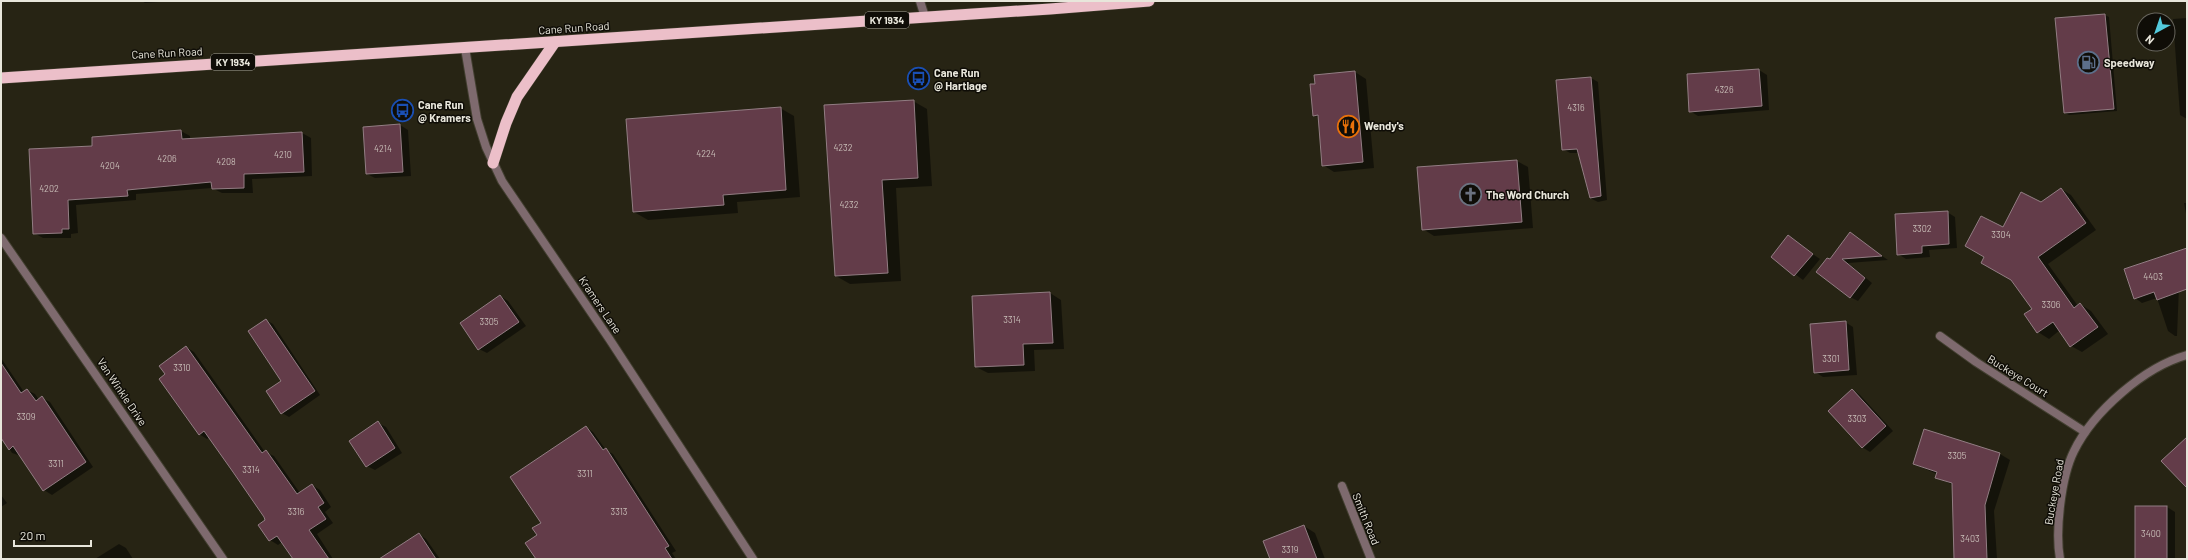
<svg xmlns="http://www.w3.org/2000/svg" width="2188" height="560" font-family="Barlow,sans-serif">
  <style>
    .shadow { fill: #0007 }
    .building { fill: #633c49; stroke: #927d83 }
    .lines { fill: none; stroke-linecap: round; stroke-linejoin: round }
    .minor-casing { stroke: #423f30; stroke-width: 10 }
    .trunk-casing { stroke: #423f30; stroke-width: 12 }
    .minor { stroke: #7e6a6e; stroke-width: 8 }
    .trunk { stroke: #ecbfc9; stroke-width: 11 }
    .labels { text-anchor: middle; stroke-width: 3; stroke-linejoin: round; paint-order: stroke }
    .number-label { font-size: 9px; fill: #c7bcb6 }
    .shield { fill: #0f0d07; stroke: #a7a59b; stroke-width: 1 }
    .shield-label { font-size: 10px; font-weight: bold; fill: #e8e6db }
    .street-label { font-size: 11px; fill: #e8e6db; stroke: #0f0d07 }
    .poi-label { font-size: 11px; font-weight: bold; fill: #e8e6db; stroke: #0f0d07; text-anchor: start }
  </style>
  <rect width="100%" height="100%" fill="#272414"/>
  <!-- shadow -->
  <g class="shadow">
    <polygon points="142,1 175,1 145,3"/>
    <polygon points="2105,15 2109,17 2117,111 2069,115 2065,113 2057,19"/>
    <polygon points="2187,18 2187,119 2180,115 2173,19"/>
    <polygon points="1759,70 1767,75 1769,110 1698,116 1690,111"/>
    <polygon points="1355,72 1366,79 1374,168 1334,172 1323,165 1319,118 1314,115"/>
    <polygon points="1591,78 1598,82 1607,200 1598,202 1590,198 1579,153 1570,153 1563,149"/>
    <polygon points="913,101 927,109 932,186 896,188 901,281 850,284 836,276"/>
    <polygon points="780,108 794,116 800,197 737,202 738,213 648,220 634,212"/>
    <polygon points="400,125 408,130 411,176 375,178 367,174"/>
    <polygon points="181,131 190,136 190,139 302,133 311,138 312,176 252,179 253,193 222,193 212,188 136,194 136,200 76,205 78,233 71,234 71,238 43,238 34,233 93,147"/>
    <polygon points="1517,161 1528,167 1533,228 1434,236 1423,229"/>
    <polygon points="2061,189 2071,195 2096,230 2048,264 2078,306 2080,304 2091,311 2108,334 2082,352 2071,346 2060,330 2049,339 2038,332 2025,315 2033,309 2004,229"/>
    <polygon points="2184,203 2187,203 2187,219"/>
    <polygon points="1947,212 1955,217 1957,248 1929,250 1930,257 1906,259 1898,254"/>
    <polygon points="1850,234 1888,260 1848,263 1872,283 1858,301 1850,297 1830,260"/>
    <polygon points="1788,237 1820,259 1803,280 1772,257"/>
    <polygon points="2187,249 2187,288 2179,287 2177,336 2175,336 2168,331 2157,298 2142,303 2135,298"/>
    <polygon points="1050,293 1061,300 1064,349 1034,350 1035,371 988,373 976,367"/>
    <polygon points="500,296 508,301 526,326 487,353 479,349"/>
    <polygon points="266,320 273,324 320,395 289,417 282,413 267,392 282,381"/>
    <polygon points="1845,322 1853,327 1857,375 1823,377 1815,372"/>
    <polygon points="186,347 194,352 265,452 274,456 300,493 312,485 320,490 331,507 325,512 333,523 317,534 333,559 294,559 282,542 278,545 270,540 264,516 210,437 207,439 199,434 167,375"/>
    <polygon points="1,358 24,392 27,390 35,394 39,400 42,398 50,402 93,467 52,495 44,490 21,456 12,453 1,436"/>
    <polygon points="1853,390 1860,395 1893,431 1870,452 1862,447"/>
    <polygon points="378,423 386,427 402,453 375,470 367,466"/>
    <polygon points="586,427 593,432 606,450 613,454 676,551 672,553 676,559 588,559 543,523"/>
    <polygon points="2000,454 2010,460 1994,511 1997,559 1955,559 1953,485 1936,477 1937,474 1914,464"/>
    <polygon points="1,495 7,503 1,507"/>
    <polygon points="2167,507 2175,512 2175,559 2137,559"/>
    <polygon points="1304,526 1315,533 1325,559 1271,559"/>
    <polygon points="419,534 426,539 440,559 394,559"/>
    <polygon points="119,544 126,548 133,559 95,559"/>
  </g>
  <!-- building -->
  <g class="building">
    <polygon points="2105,14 2114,109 2064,113 2055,18"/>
    <polygon points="1759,69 1762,106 1689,112 1687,74"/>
    <polygon points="1355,71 1363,162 1322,166 1318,115 1313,116 1310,84 1315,84 1314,75"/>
    <polygon points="1591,77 1601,196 1590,198 1577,149 1562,150 1556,80"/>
    <polygon points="914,100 918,178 882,180 888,273 835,276 824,105"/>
    <polygon points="781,107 786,190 723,195 724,205 633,212 626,119"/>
    <polygon points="400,124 403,172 366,174 363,127"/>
    <polygon points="181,130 182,139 302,132 304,172 244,174 244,188 212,189 211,182 127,190 128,196 68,200 69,229 62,229 62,233 33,234 29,149 92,146 92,137"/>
    <polygon points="1517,160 1522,222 1422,230 1417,167"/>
    <polygon points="2061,188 2086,223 2038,257 2074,308 2080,303 2098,327 2070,347 2053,322 2037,333 2024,314 2032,309 2011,280 1981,263 1984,257 1965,246 1981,216 2003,227 2021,192 2041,202"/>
    <polygon points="1948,211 1949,244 1922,246 1922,253 1897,255 1895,214"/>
    <polygon points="1850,232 1882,256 1842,259 1865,278 1850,298 1816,272 1827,258 1830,259"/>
    <polygon points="1788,235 1813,254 1794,276 1771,257"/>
    <polygon points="2187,248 2187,289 2157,300 2154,292 2134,299 2124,269"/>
    <polygon points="1050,292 1053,343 1023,344 1024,365 975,367 972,296"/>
    <polygon points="500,295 519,322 478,350 460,323"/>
    <polygon points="266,319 315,391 281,414 266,391 281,381 248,331"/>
    <polygon points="1846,321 1849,370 1814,373 1810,324"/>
    <polygon points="186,346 262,453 266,450 297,494 312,484 324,503 318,507 326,519 309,530 329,559 293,559 277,536 269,541 258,525 265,520 264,517 233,472 204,431 199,435 159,379 165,374 159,366"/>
    <polygon points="1,363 21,393 27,389 36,401 42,396 86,462 43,491 13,446 9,450 1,438"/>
    <polygon points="1852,389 1886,426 1862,448 1828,411"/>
    <polygon points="378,421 395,448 366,467 349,441"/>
    <polygon points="586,426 603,450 606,448 669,546 665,548 672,559 536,559 525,543 537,535 532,528 541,523 510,477"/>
    <polygon points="1924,429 2000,453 1985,505 1987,559 1954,559 1952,483 1935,478 1937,472 1913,464"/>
    <polygon points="2187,437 2187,488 2161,461"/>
    <rect x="2135" y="506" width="32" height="53"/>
    <polygon points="1304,525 1317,559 1270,559 1263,541"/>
    <polygon points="419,533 436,559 379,559"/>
  </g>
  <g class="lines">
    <defs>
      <g id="minor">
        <polyline points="920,1 925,17"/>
        <polyline points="465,48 477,119 486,147 502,181 610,340 753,559"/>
        <polyline points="1,238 223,559"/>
        <polyline points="1940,336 1976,362 2085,432"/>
        <polyline points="1342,486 1371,559"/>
        <path d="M2060,559c-5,-28 1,-82 14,-108 19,-39 70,-84 113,-96"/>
      </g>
      <g id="trunk">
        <polyline points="1,78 1050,9 1149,1"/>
        <polyline points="493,163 506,123 517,97 555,42"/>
      </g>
    </defs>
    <!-- minor casing -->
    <use href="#minor" class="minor-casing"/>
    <!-- trunk casing -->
    <use href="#trunk" class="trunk-casing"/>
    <!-- minor -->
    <use href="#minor" class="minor"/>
    <!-- trunk -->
    <use href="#trunk" class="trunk"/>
  </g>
  <!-- icons -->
  <defs>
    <symbol id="fuel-ring" viewBox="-11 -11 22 22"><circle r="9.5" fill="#0f0d07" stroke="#5c6f8a" stroke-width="1.5"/><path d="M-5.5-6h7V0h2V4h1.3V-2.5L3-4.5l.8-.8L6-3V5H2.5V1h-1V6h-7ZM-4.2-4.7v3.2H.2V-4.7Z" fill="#5c6f8a"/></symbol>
    <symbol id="bus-ring" viewBox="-11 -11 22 22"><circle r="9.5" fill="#0f0d07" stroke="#1a4fb4" stroke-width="1.5"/><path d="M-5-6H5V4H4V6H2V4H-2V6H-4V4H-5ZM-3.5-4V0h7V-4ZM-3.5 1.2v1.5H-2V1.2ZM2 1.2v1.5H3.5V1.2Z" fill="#1a4fb4"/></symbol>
    <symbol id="restaurant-ring" viewBox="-11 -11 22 22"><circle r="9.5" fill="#0f0d07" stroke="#e8710a" stroke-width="1.5"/><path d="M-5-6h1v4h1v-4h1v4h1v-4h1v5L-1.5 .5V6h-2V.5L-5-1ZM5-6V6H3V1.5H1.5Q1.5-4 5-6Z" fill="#e8710a"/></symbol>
    <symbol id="church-ring" viewBox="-11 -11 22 22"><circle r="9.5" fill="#0f0d07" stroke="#6b7280" stroke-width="1.5"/><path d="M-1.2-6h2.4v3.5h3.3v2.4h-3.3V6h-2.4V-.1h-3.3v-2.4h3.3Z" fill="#6b7280"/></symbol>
  </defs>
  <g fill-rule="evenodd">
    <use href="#fuel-ring" x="2076" y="50" width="25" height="25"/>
    <use href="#bus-ring" x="906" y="66" width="25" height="25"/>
    <use href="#bus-ring" x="390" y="98" width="25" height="25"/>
    <use href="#restaurant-ring" x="1336" y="114" width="25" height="25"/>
    <use href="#church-ring" x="1458" y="182" width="25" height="25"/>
  </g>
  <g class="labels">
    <!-- number labels -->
    <g class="number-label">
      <text x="1724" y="93">4326</text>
      <text x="1576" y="111">4316</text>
      <text x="843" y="151">4232</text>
      <text x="383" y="152">4214</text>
      <text x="706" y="157">4224</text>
      <text x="283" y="158">4210</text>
      <text x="167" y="162">4206</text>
      <text x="226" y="165">4208</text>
      <text x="110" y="169">4204</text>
      <text x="49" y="192">4202</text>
      <text x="849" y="208">4232</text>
      <text x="1922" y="232">3302</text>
      <text x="2001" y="238">3304</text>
      <text x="2153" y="280">4403</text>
      <text x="2051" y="308">3306</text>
      <text x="1012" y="323">3314</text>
      <text x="489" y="325">3305</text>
      <text x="1831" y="362">3301</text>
      <text x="182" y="371">3310</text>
      <text x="26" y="420">3309</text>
      <text x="1857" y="422">3303</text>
      <text x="1957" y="459">3305</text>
      <text x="56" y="467">3311</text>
      <text x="251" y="473">3314</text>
      <text x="585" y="477">3311</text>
      <text x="296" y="515">3316</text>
      <text x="619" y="515">3313</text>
      <text x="2151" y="537">3400</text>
      <text x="1970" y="542">3403</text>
      <text x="1290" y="553">3319</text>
    </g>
    <!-- shield labels -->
    <g class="shield">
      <rect x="865" y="12" width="44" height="16" rx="3"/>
      <rect x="211" y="54" width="44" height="16" rx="3"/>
    </g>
    <g class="shield-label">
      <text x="887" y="24">KY 1934</text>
      <text x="233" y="66">KY 1934</text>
    </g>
    <!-- street labels -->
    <g class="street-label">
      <text transform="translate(574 28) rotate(-4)" y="4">Cane Run Road</text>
      <text transform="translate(167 53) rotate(-3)" y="4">Cane Run Road</text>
      <text transform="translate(600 305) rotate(56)" y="4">Kramers Lane</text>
      <text transform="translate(2018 376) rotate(32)" y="4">Buckeye Court</text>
      <text transform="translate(122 392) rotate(56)" y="4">Van Winkle Drive</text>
      <text transform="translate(2054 492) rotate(-80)" y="4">Buckeye Road</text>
      <text transform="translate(1366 519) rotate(68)" y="4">Smith Road</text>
    </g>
    <!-- poi labels -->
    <g class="poi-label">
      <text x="2104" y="67">Speedway</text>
      <text x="934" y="77">Cane Run<tspan x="934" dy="13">@ Hartlage</tspan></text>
      <text x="418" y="109">Cane Run<tspan x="418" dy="13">@ Kramers</tspan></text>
      <text x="1364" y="130">Wendy's</text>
      <text x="1486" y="199">The Word Church</text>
    </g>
  </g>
  <!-- border -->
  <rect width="2188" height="560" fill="none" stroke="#e8e6db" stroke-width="4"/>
  <!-- north arrow -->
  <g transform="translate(2156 32) rotate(220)"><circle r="19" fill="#0f0d07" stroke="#66645c"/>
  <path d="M0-3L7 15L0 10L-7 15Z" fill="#53cadc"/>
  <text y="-6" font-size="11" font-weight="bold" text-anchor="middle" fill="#e8e6db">N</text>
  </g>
  <!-- scale -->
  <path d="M14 540v6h77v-6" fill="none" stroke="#e8e6db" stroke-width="2"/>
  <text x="20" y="540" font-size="12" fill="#e8e6db" stroke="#0f0d07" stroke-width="3" paint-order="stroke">20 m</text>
</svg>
